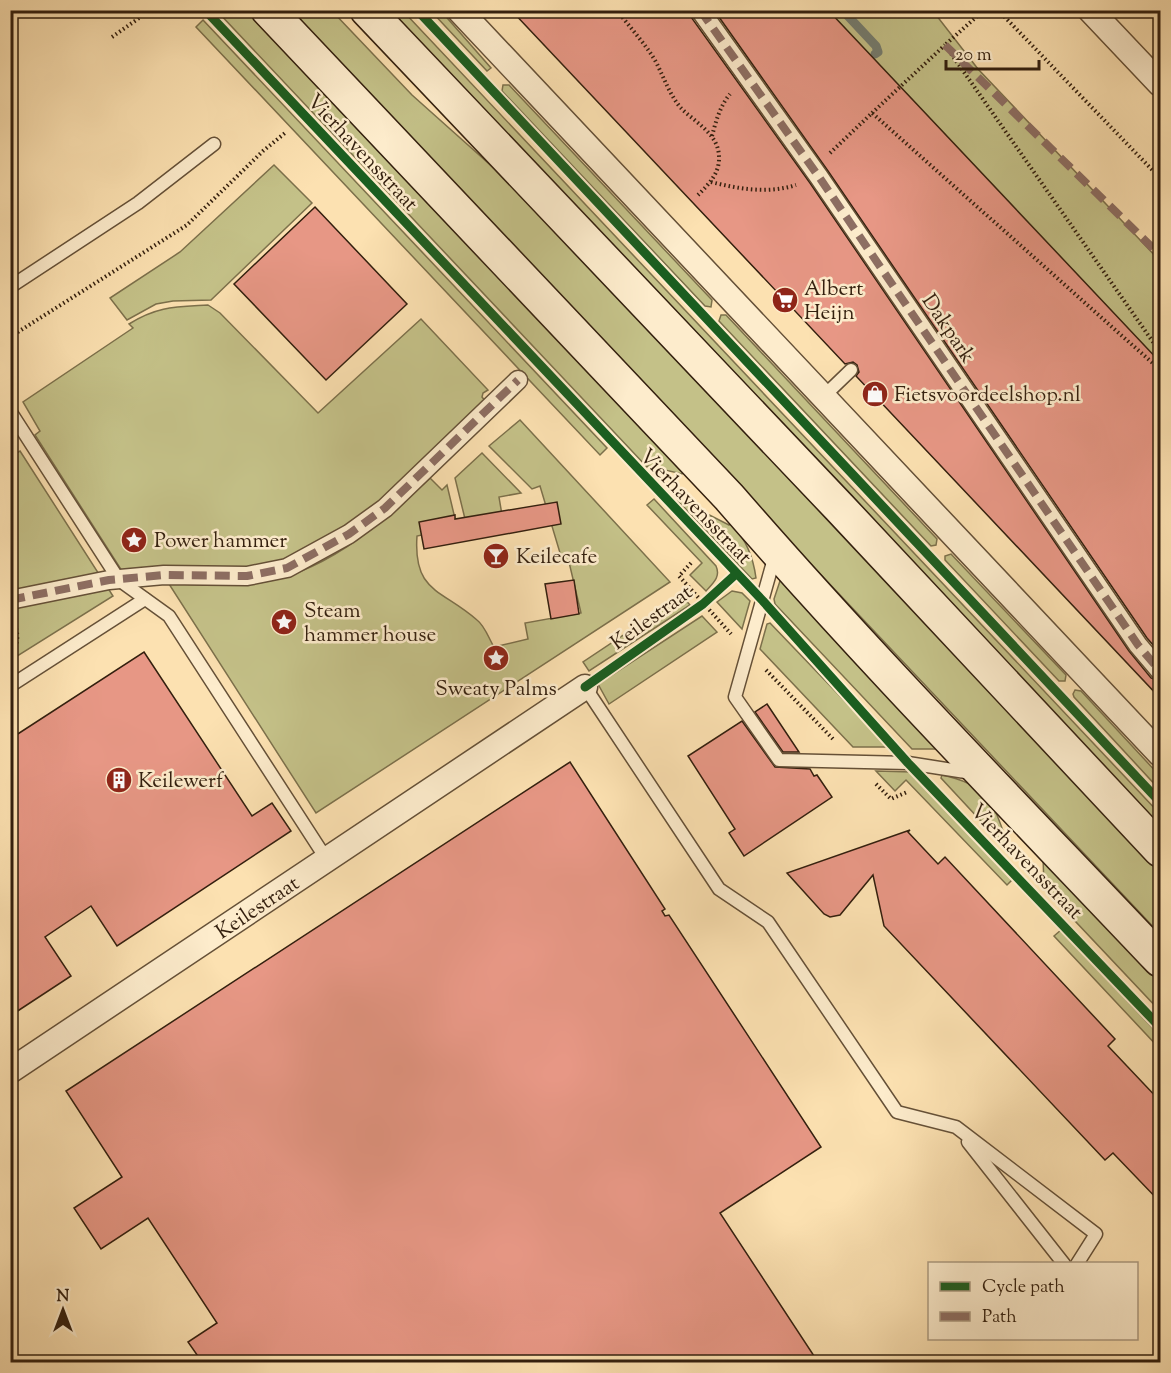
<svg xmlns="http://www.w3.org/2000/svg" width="1171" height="1373" font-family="'Sorts Mill Goudy',serif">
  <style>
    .green { fill: #c4c188; stroke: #7c704b; stroke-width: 1.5 }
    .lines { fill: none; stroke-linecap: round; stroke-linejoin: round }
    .stream { stroke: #747d71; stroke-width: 9 }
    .building { fill: #e79785; stroke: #331f0e; stroke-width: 1.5 }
    .service-casing { stroke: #655037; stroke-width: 15 }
    .pedestrian-casing { stroke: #655037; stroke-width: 21 }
    .minor-casing { stroke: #655037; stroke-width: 27 }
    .secondary-casing { stroke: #331f0e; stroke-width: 36 }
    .path { stroke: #331f0e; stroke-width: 4; stroke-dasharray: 1.5 3; stroke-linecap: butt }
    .service { stroke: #fdeccc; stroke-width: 12 }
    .pedestrian { stroke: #fdeccc; stroke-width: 18 }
    .minor { stroke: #fdeccc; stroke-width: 24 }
    .secondary { stroke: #fdeccc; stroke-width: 33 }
    .quiet { stroke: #8d6e63; stroke-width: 8; stroke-dasharray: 15 8; stroke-linecap: butt }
    .cycleway-casing { stroke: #fdeccc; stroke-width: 13 }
    .cycleway { stroke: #1b5e20; stroke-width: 9 }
    .labels { text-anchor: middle; stroke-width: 5; stroke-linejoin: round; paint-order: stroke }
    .street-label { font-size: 21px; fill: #331f0e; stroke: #fdeccc }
    .poi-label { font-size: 21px; fill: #331f0e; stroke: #fdeccc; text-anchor: start }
  </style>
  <rect width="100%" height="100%" fill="#fce1b1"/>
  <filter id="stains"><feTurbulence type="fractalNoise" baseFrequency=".00333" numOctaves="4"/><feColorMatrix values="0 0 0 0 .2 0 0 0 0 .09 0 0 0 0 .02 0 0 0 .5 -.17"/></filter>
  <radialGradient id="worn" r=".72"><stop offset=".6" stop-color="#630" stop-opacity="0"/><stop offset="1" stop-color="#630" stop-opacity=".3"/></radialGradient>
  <!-- green -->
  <g class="green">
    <polygon points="217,11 248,11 683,472 682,474 648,466 647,467"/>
    <polygon points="289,11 332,11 412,95 525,196 1160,871 1160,934"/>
    <polygon points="391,11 403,11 1160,814 1160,826"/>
    <polygon points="431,11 441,11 491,68 487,71"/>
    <polygon points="710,11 933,11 978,69 1160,261 1160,643"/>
    <polygon points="203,20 607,448 600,455 196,27"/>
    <polygon points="503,85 509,85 712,300 711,307 705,306 502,91"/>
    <polygon points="274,165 312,203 211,300 173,301 156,304 127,320 110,298 180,252"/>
    <path d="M208,305l12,8 98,100 103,-94 67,71 -5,3 -1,4 4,5 -89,84 -36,31 -76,44 -38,7 -125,3 -87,-136 5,-4 -17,-29 110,-74 -4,-4c29,-18 47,-17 79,-19z"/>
    <polygon points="721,315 726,315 937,539 936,545 931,546 719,321"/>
    <path d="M520,420l150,162 -354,231 -147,-229c26,0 52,2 78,0 72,-5 133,-59 183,-106l12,12 5,-5 10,42 -40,9c-4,57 25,53 60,84 8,6 12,19 17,27l34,-8 -3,-16 56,-10 -12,-51 -6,1 -23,-77 -8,3 -43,-43z"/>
    <polygon points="20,451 113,596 11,660 10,457"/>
    <polygon points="482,453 521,493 499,497 502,515 466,523 455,478"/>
    <path d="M654,499l62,67c5,11 -3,17 -10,25l-16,-16 12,-12 -55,-58z"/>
    <path d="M680,500l49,25 2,-2c15,17 22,33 25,55l-4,1 -74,-78z"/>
    <polygon points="951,554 1066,675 1065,681 1059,681 945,560 945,556"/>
    <polygon points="781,578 940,749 912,749 775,604 774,599"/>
    <polygon points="732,591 742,593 750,601 742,629 717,602"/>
    <polygon points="682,596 690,605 589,671 583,662"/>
    <polygon points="702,616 717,632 609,704 598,684"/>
    <polygon points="770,623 886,744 886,747 853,747 760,649 767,624"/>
    <polygon points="1075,690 1081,691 1160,776 1160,790 1074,697 1073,694"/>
    <polygon points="876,771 912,772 1013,879 1007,885 906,780 895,791"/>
    <path d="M942,775c49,10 52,31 67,73l-2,1 -66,-71z"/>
    <polygon points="1044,855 1160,978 1160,1011 1043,887 1044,885 1043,857"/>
    <polygon points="1061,930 1160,1036 1160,1049 1054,936"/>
  </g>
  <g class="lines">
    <!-- stream -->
    <polyline class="stream" points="846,10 847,15 876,46 878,52 875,54"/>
  </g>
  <!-- building -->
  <g class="building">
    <polygon points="511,10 689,10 691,17 810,183 1129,651 1151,678 1161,682 1161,699 856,376 859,372 857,365 853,362 845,364"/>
    <polygon points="714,10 828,10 1161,363 1161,654 1147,638 828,171"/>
    <polygon points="315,207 407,304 326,380 234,284"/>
    <polygon points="557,502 561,524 424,549 419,522 455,515 455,519"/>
    <polygon points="574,580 579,614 551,619 545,584"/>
    <polygon points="144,652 252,816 272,803 291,831 117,946 91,906 45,937 71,976 10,1016 10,739"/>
    <polygon points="767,704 799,752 783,752 755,712"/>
    <polygon points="742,721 775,767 810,769 814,776 817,775 832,797 744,856 729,833 735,829 688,756"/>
    <polygon points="570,762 665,909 662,911 665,916 669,915 821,1147 720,1213 818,1362 202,1362 188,1342 217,1323 148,1218 101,1249 74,1208 122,1177 66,1091"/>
    <polygon points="910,830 908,832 938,864 945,857 1115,1039 1108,1046 1161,1102 1161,1203 1113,1153 1105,1160 884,926 873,875 840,915 830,917 824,914 787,873"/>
  </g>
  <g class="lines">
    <defs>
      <g id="service">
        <polyline points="10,287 138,203 214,144"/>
        <polyline points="823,397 851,370"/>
        <polyline points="10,411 119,580 169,616 327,860"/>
        <polyline points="775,555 735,697 779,760 908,763 972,773"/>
        <polyline points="10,686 145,599"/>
        <polyline points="585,687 719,889 768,922 897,1112 956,1127 1096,1234 1077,1264"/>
        <polyline points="968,1142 1064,1264"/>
      </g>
      <g id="pedestrian">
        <polyline points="700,10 819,177 1138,645 1160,671"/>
        <polyline points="10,600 109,580 164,575 247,576 287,568 349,534 385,508 518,380"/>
      </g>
      <g id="minor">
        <polyline points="459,10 1160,754"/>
        <polyline points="1090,10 1160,84"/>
        <polyline points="10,1071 585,687"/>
      </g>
      <g id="secondary">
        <path d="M268,10l461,487c138,159 286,310 431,463"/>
        <polyline points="367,10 839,507 1160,850"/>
      </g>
    </defs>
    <!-- service casing -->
    <use href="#service" class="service-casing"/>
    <!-- pedestrian casing -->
    <use href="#pedestrian" class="pedestrian-casing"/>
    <!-- minor casing -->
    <use href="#minor" class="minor-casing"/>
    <!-- secondary casing -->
    <use href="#secondary" class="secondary-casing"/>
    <!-- path -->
    <g class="path">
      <polyline points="137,10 142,16 160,10"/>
      <path d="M617,10c13,18 28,33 39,52 8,16 13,31 24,45 14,15 38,26 39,49 1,17 -10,28 -21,39"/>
      <polyline points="984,10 945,45 1160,352"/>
      <polyline points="998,10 1160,178"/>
      <polyline points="112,37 142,16"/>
      <polyline points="872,113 945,45"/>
      <path d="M712,136c4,-15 8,-30 18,-42"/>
      <polyline points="830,153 872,113 1157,367 1160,368"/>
      <path d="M711,182c28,7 57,12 85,3"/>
      <polyline points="10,337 187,225 263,151 285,133"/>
      <polyline points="691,563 679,576 731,634"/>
      <path d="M10,655c8,-10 9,-19 5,-30"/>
      <polyline points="766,670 834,740"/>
      <polyline points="876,784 891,799 907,792"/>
    </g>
    <!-- service -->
    <use href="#service" class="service"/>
    <!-- pedestrian -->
    <use href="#pedestrian" class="pedestrian"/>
    <!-- minor -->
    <use href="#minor" class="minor"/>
    <!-- secondary -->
    <use href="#secondary" class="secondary"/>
    <!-- quiet -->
    <g class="quiet">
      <polyline points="700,10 819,177 1138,645 1160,671"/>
      <polyline points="945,45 1160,255"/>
      <polyline points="10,600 109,580 164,575 247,576 287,568 349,534 385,508 518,380"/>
    </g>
    <defs>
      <g id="cycleway">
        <polyline points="205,10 763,601 908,763 1160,1027"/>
        <polyline points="417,10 1160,802"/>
        <polyline points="585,687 703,604 736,574"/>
      </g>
    </defs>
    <!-- cycleway casing -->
    <use href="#cycleway" class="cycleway-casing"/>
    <!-- cycleway -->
    <use href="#cycleway" class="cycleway"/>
  </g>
  <!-- icons -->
  <defs>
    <symbol id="supermarket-disc" viewBox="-11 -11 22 22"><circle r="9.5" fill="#8f2418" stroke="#fdeccc"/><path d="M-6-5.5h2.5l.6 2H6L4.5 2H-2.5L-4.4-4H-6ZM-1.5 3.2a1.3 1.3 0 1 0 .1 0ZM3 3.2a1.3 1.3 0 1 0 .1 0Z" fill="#fff"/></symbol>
    <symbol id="shop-disc" viewBox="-11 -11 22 22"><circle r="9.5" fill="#8f2418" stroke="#fdeccc"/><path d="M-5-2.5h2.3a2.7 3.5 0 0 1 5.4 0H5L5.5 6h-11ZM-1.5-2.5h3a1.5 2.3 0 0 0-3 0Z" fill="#fff"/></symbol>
    <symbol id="sight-disc" viewBox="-11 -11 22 22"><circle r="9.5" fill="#8f2418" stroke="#fdeccc"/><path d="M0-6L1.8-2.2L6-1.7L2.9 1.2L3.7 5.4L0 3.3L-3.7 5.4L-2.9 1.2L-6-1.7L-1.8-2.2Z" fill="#fff"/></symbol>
    <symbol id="bar-disc" viewBox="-11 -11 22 22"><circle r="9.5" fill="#8f2418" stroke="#fdeccc"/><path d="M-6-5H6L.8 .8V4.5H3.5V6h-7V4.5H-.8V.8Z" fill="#fff"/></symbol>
    <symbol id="building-disc" viewBox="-11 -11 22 22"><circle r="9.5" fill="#8f2418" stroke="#fdeccc"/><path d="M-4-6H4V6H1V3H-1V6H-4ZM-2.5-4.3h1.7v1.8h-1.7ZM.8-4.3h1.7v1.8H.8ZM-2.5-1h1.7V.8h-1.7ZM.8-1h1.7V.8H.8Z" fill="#fff"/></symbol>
  </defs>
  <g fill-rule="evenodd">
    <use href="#supermarket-disc" x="770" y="285" width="30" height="30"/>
    <use href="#shop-disc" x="860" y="379" width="30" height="30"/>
    <use href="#sight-disc" x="119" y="525" width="30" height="30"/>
    <use href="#bar-disc" x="481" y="541" width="30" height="30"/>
    <use href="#sight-disc" x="269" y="607" width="30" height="30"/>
    <use href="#sight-disc" x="481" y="643" width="30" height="30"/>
    <use href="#building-disc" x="104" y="765" width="30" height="30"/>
  </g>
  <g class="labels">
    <!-- street labels -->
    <g class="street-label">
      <text transform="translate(363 152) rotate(47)" y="7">Vierhavensstraat</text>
      <text transform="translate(949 328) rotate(56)" y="7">Dakpark</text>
      <text transform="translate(696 506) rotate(46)" y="7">Vierhavensstraat</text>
      <text transform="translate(651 617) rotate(-36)" y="7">Keilestraat</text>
      <text transform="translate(1027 861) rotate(46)" y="7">Vierhavensstraat</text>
      <text transform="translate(257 907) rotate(-34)" y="7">Keilestraat</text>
    </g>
    <!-- poi labels -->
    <g class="poi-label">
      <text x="804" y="295">Albert<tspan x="804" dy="24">Heijn</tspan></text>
      <text x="894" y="401">Fietsvoordeelshop.nl</text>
      <text x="154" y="547">Power hammer</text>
      <text x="516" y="563">Keilecafe</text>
      <text x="304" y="617">Steam<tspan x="304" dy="24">hammer house</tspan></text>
      <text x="496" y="695" text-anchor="middle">Sweaty Palms</text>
      <text x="138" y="787">Keilewerf</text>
    </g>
  </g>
  <!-- margin -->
  <rect width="1171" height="1373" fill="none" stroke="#fce1b1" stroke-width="36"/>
  <rect x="12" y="12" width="1147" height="1349" fill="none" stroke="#331f0e" stroke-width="3"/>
  <rect x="18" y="18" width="1135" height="1337" fill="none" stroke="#331f0e" stroke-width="1.5"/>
  <!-- legend -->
  <rect x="928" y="1262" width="210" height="78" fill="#fdeccc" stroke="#ac9a80" stroke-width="1.5"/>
  <rect x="940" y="1282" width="30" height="9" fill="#1b5e20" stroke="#ac9a80" stroke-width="1.5"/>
  <text x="982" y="1292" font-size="18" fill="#331f0e">Cycle path</text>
  <rect x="940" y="1312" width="30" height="9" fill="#8d6e63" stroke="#ac9a80" stroke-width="1.5"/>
  <text x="982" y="1322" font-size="18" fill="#331f0e">Path</text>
  <!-- north arrow -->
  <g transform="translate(63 1310)" stroke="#fdeccc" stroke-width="4.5" paint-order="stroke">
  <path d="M0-4.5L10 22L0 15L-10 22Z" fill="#331f0e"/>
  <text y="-9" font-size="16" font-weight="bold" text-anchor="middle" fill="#331f0e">N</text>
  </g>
  <!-- scale -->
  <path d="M946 60v9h93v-9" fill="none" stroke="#331f0e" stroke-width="3"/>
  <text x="955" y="60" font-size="18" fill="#331f0e" stroke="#fdeccc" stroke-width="4.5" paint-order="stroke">20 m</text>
  <rect width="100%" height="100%" filter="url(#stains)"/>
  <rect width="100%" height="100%" fill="url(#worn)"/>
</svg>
